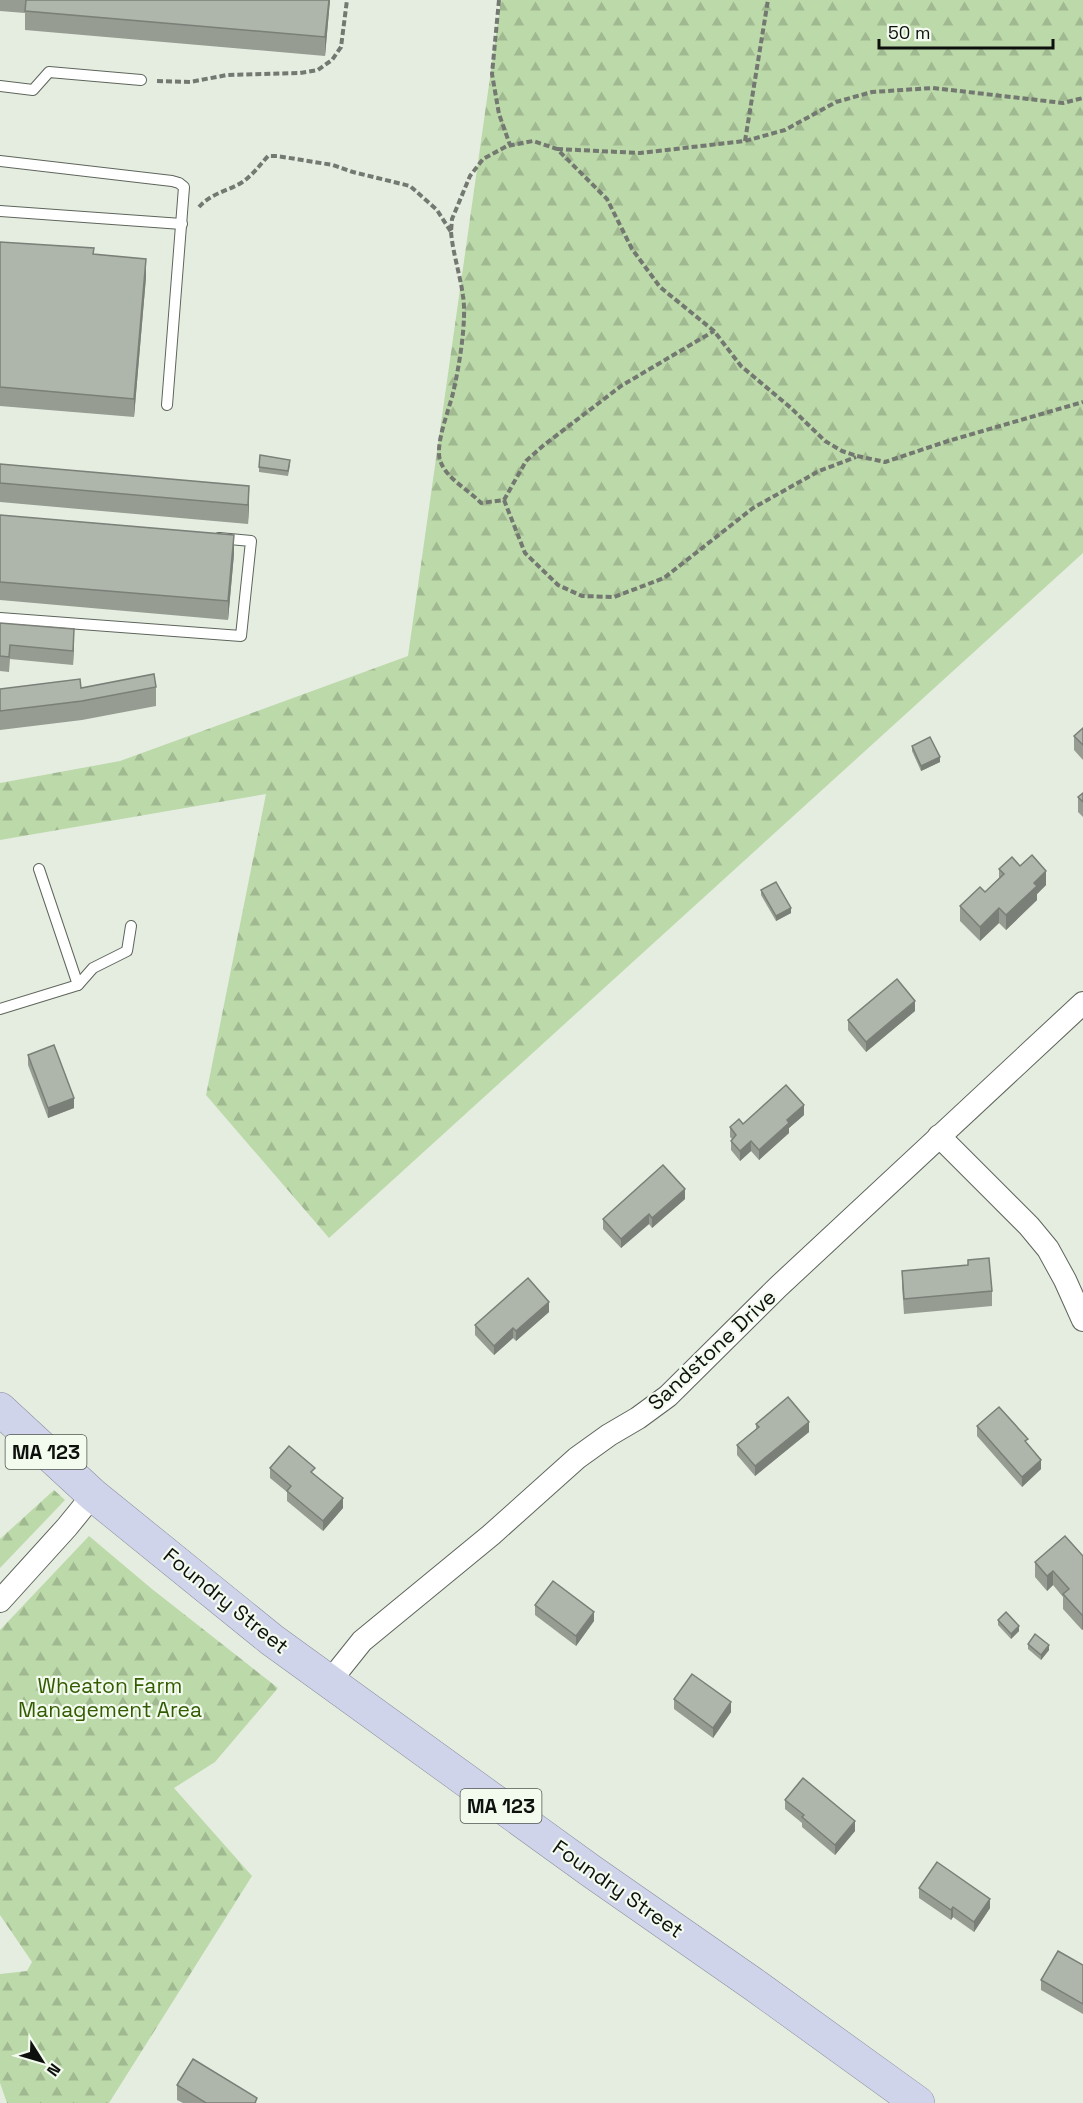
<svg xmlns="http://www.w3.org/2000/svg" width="1083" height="2103" font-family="'Space Grotesk',sans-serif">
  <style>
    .forest { fill: url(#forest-firs) }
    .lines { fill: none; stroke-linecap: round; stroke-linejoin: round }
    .lane-casing { stroke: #5e655b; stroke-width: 12 }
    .street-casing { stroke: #5e655b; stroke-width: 24 }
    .highway-casing { stroke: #8c8f9d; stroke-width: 34 }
    .path { stroke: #737871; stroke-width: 4; stroke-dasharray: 6 3; stroke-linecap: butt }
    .lane { stroke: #fff; stroke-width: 10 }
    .street { stroke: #fff; stroke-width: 22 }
    .highway { stroke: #d0d4eb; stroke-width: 33 }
    .wall { fill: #969c92 }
    .shaded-wall { fill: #7a7f77 }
    .building { fill: #aeb5aa; stroke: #7a7f77; stroke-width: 1.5 }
    .labels { text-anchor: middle; stroke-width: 4.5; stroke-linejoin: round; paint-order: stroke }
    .shield { fill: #f3faee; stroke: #525650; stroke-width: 1.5 }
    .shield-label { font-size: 20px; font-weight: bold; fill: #0d100c }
    .street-label { font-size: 21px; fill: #0d100c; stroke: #f3faee }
    .park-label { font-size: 21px; fill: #335c02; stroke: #f3faee }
  </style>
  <defs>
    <pattern id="forest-firs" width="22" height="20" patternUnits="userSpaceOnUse" patternTransform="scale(1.5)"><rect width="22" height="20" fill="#bcd9a9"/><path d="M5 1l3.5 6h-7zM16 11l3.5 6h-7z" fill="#a0b990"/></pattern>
  </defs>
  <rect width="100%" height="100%" fill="#e5ede1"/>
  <!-- forest -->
  <g class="forest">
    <polygon points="501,0 1083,0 1083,553 329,1238 206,1095 266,794 0,840 0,783 120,761 408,656"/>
    <polygon points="54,1490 65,1500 0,1568 0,1539"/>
    <polygon points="89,1536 152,1589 278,1688 215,1762 174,1788 252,1876 109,2103 7,2103 0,2083 0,1974 27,1971 32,1962 0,1915 0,1630"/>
  </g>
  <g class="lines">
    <defs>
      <g id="lane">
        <polyline points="0,86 33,90 49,72 141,80"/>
        <polyline points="0,161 172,181 179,183 184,187 167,405"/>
        <polyline points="0,211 182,224"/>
        <polyline points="0,618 241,636 251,541 219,538"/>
        <polyline points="78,985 93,968 127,951 131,926"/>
        <polyline points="0,1009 78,985 39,869"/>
      </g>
      <g id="street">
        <polyline points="939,1136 1029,1226 1048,1249 1065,1280 1083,1320"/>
        <polyline points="0,1601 67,1527 93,1495"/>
        <polyline points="330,1681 362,1641 491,1535 577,1458 609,1435 638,1418 668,1396 778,1287 1083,1003"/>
      </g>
      <polyline id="highway" points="0,1409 93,1495 272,1640 591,1871 756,1986 918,2103"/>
    </defs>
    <!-- lane casing -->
    <use href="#lane" class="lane-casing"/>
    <!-- street casing -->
    <use href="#street" class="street-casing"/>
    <!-- highway casing -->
    <use href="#highway" class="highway-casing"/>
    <!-- path -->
    <g class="path">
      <polyline points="499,0 492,74 499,114 510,145"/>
      <polyline points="157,81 190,82 227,75 300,73 318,70 332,60 341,47 347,0"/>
      <polyline points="745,141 768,0"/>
      <polyline points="557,149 640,153 745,141 785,130 836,102 872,92 933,88 1063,103 1083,98"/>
      <path d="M199,207c11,-13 28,-16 42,-24 12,-8 18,-17 27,-27h9l56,9 20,7 57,14 27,24 14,22 1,-13 18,-43 13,-17 24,-13 26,-5 24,8 50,50 25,50 28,38 54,44 27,35 50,42 34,33 17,10 15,5 28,6 63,-21 135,-39"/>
      <path d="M451,232c2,22 9,42 12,64 4,24 -4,72 -10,97 -4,17 -18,51 -13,67 6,19 28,29 41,43l23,-3 22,-39 18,-16 77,-59 93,-55"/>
      <polyline points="504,500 525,553 558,585 582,596 614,597 664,578 753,508 819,471 856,457"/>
    </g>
    <!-- lane -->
    <use href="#lane" class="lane"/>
    <!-- street -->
    <use href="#street" class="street"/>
    <!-- highway -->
    <use href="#highway" class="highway"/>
  </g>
  <!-- wall -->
  <g class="wall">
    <polygon points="0,0 330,0 325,56 25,30 25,13 0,11"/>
    <polygon points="0,242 94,254 146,277 134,417 0,406"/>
    <polygon points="0,464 249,505 248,524 0,502"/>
    <polygon points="290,465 288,476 259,472 259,467"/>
    <polygon points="0,515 234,554 228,620 0,600"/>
    <polygon points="0,623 74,644 73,665 10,659 9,672 0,671"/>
    <polygon points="156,687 156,706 82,720 0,730 0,689"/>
    <polygon points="1083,728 1083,760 1074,750 1074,736"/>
    <polygon points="912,746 940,762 921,771 912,751"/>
    <polygon points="1083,793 1083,817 1078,812 1078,797"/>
    <polygon points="1020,866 1046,885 1037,894 1037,900 1006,930 999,923 980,941 960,921 960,906 985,892 999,878 999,869"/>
    <polygon points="761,890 791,913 776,921 761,895"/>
    <polygon points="915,1011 866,1052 848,1030 848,1020"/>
    <polygon points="28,1055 74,1108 48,1118 28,1065"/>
    <polygon points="804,1115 789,1128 789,1133 759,1160 751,1151 740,1161 731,1150 731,1141 732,1139 730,1137 730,1127 743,1124"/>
    <polygon points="685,1199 652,1228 649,1224 621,1248 603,1229 603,1219"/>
    <polygon points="902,1271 992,1291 992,1306 904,1314 902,1285"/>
    <polygon points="549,1312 516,1341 513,1338 494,1355 475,1335 475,1325"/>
    <polygon points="756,1424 809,1432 755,1476 737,1455 737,1445 756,1429"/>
    <polygon points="977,1426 1028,1444 1041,1469 1022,1487 977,1436"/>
    <polygon points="270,1468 315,1476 343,1508 323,1531 287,1501 287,1492 270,1478"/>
    <polygon points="1083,1556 1083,1629 1082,1630 1063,1609 1063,1597 1053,1585 1047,1591 1035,1577 1035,1562"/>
    <polygon points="535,1605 594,1621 576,1646 535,1615"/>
    <polygon points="998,1620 1019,1631 1011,1639 998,1625"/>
    <polygon points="1028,1644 1049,1650 1041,1660 1028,1649"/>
    <polygon points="674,1699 731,1712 713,1738 674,1709"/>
    <polygon points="785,1800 855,1831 835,1855 802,1827 802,1823 785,1809"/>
    <polygon points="919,1888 990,1908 974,1932 953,1917 951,1920 919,1898"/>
    <polygon points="1083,1965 1083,2014 1041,1990 1041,1980"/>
    <polygon points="177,2085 257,2103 183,2103 177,2100"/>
  </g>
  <!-- shaded-wall -->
  <g class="shaded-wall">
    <polygon points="329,0 330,0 325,56 325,37"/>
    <polygon points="146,259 146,277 134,417 134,399"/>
    <polygon points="249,486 249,505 248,524 248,505"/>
    <polygon points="234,535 234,554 228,620 228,601"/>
    <polygon points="74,629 74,644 73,665 73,651"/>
    <polygon points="940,757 940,762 921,771 921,766"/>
    <polygon points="1046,871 1046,885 1037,894 1037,900 1006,930 1006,915 1034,883"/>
    <polygon points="791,908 791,913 776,921 776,916"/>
    <polygon points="999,908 999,923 980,941 980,927"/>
    <polygon points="915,1001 915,1011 866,1052 866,1042"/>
    <polygon points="74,1098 74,1108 48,1118 48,1108"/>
    <polygon points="804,1105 804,1115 789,1128 789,1133 759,1160 759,1150 787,1120"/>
    <polygon points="751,1141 751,1151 740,1161 740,1151"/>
    <polygon points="685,1189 685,1199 652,1228 652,1218"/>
    <polygon points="649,1214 649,1224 621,1248 621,1239"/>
    <polygon points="549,1302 549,1312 516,1341 516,1331"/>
    <polygon points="513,1328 513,1338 494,1355 494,1346"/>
    <polygon points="809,1422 809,1432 755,1476 755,1466"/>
    <polygon points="1041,1460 1041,1469 1022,1487 1022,1477"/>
    <polygon points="343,1498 343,1508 323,1531 323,1521"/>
    <polygon points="1053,1571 1053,1585 1047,1591 1047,1576"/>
    <polygon points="594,1612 594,1621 576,1646 576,1636"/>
    <polygon points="1083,1614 1083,1629 1082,1630 1082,1615"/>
    <polygon points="1019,1626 1019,1631 1011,1639 1011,1634"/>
    <polygon points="1049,1645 1049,1650 1041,1660 1041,1655"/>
    <polygon points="731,1702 731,1712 713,1738 713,1728"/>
    <polygon points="855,1821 855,1831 835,1855 835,1845"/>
    <polygon points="990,1899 990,1908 974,1932 974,1922"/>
    <polygon points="953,1907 953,1917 951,1920 951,1910"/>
  </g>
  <!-- building -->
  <g class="building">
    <polygon points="26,0 329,0 325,37 25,11"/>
    <polygon points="0,242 94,248 93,254 146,259 134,399 0,387"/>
    <polygon points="260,455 290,460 288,471 259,467"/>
    <polygon points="0,464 249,486 248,505 0,483"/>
    <polygon points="0,515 234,535 228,601 0,582"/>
    <polygon points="0,623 74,629 73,651 10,645 9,657 0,656"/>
    <polygon points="154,674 156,687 82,701 0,711 0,689 80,679 81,688"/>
    <polygon points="1083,728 1083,745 1074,736"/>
    <polygon points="930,737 940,757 921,766 912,746"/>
    <polygon points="1083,793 1083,802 1078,797"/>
    <polygon points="1032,855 1046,871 1034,883 1037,886 1006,915 999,908 980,927 960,906 980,887 985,892 1004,874 999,869 1012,857 1020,866"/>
    <polygon points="776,882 791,908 776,916 761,890"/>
    <polygon points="897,979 915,1001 866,1042 848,1020"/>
    <polygon points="54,1045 74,1098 48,1108 28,1055"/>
    <polygon points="786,1085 804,1105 787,1120 789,1123 759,1150 751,1141 740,1151 731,1141 736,1135 730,1127 739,1119 743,1124"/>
    <polygon points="663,1165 685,1189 652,1218 649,1214 621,1239 603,1219"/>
    <polygon points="989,1258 992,1291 904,1299 902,1271 968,1265 968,1260"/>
    <polygon points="528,1278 549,1302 516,1331 513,1328 494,1346 475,1325"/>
    <polygon points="788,1397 809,1422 755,1466 737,1445 759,1427 756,1424"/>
    <polygon points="999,1407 1028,1439 1025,1441 1041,1460 1022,1477 977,1426"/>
    <polygon points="289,1446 315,1468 311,1472 343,1498 323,1521 287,1491 291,1486 270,1468"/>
    <polygon points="1065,1536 1083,1556 1083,1614 1082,1615 1063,1594 1069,1589 1053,1571 1047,1576 1035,1562"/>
    <polygon points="553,1581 594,1612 576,1636 535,1605"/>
    <polygon points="1006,1612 1019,1626 1011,1634 998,1620"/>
    <polygon points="1035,1634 1049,1645 1041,1655 1028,1644"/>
    <polygon points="692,1674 731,1702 713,1728 674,1699"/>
    <polygon points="803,1778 855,1821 835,1845 802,1817 804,1815 785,1800"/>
    <polygon points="937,1862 990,1899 974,1922 953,1907 951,1910 919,1888"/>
    <polygon points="1058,1951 1083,1965 1083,2004 1041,1980"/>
    <polygon points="193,2059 257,2098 255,2103 206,2103 177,2085"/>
  </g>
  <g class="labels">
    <!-- shield labels -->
    <g class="shield">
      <rect x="5.5" y="1435" width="81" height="34" rx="4.5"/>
      <rect x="460.5" y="1789" width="81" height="34" rx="4.5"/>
    </g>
    <g class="shield-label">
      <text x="46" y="1459">MA 123</text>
      <text x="501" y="1813">MA 123</text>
    </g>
    <!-- street labels -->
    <g class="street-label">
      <text transform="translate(712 1350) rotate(-43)" y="7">Sandstone Drive</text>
      <text transform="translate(226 1601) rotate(39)" y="7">Foundry Street</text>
      <text transform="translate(618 1889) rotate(35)" y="7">Foundry Street</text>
    </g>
    <!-- park labels -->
    <g class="park-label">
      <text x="110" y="1693">Wheaton Farm<tspan x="110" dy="24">Management Area</tspan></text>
    </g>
  </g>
  <!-- north arrow -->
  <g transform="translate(42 2061) rotate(127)" stroke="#f3faee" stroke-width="4.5" paint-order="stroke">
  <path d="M0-4.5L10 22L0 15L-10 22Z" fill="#0d100c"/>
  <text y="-9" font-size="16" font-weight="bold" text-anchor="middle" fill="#0d100c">N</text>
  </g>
  <!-- scale -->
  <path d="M879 39v9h174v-9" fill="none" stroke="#0d100c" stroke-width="3"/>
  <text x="888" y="39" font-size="18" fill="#0d100c" stroke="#f3faee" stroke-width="4.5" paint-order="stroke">50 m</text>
</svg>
